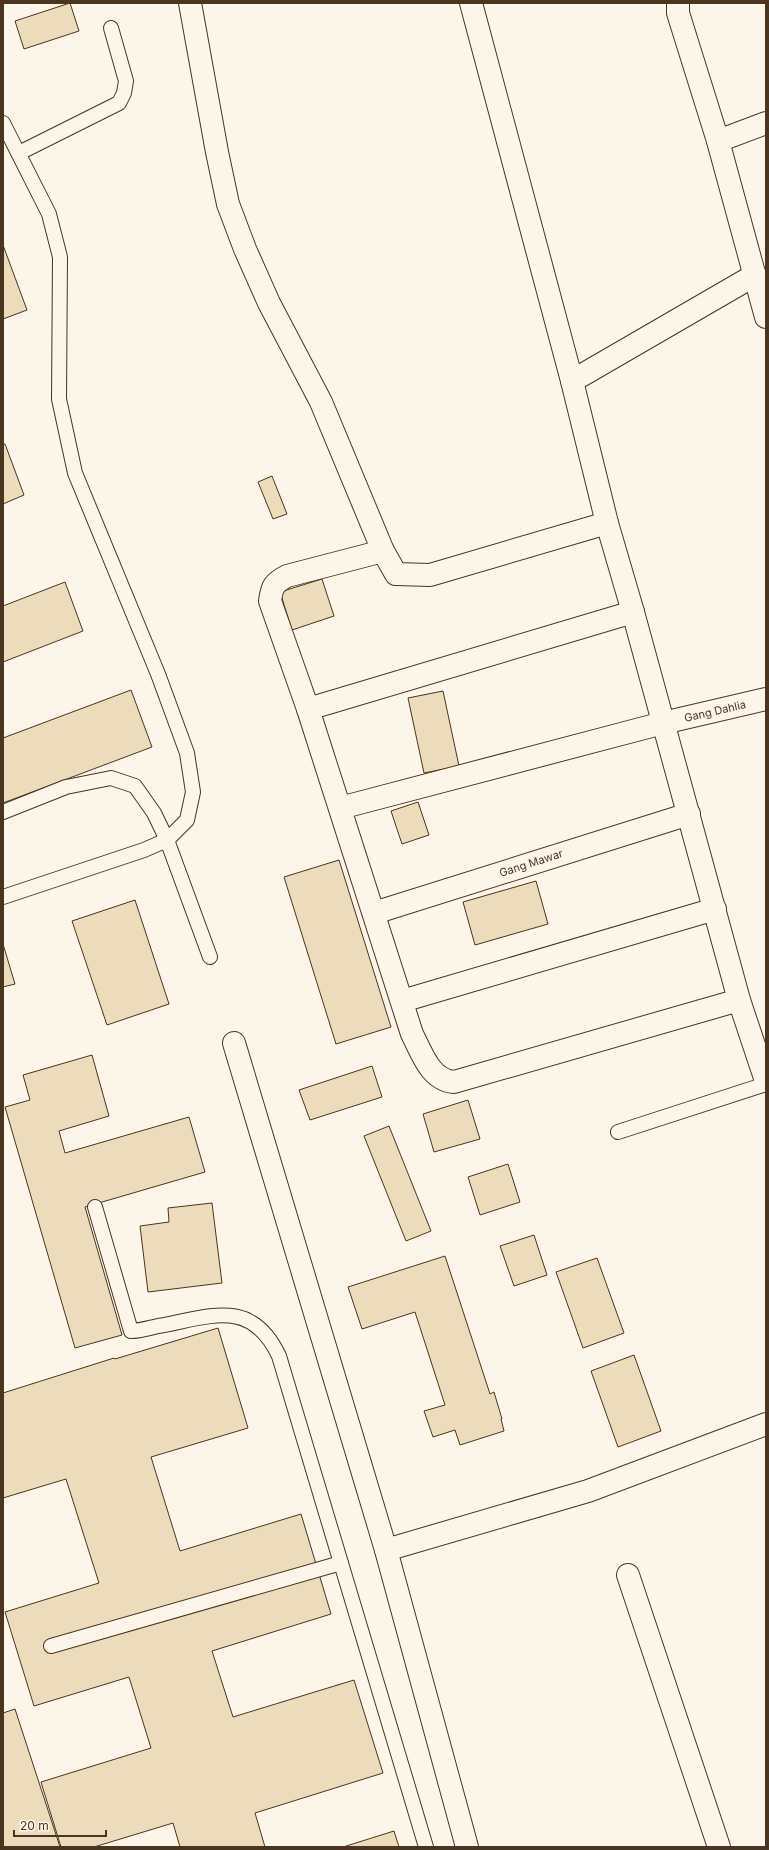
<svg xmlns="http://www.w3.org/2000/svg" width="769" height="1850" font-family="Inter,sans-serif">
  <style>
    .building { fill: #ecdcbc; stroke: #4a3520 }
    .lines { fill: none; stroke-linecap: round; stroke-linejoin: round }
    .lane-casing { stroke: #4a3520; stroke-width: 16 }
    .street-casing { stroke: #4a3520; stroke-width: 24 }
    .lane { stroke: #fbf6e9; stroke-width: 14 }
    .street { stroke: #fbf6e9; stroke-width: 22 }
    .labels { text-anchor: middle; stroke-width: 3; stroke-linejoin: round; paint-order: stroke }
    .street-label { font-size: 11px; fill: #4a3520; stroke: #fbf6e9 }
  </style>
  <rect width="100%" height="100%" fill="#fbf6e9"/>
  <!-- building -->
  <g class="building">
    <polygon points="70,3 79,31 24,49 15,21"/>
    <polygon points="3,245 27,310 3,319"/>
    <polygon points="3,444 5,444 24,495 3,504"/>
    <polygon points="272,476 287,514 273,519 258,482"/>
    <polygon points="322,579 334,616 292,630 280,592"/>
    <polygon points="65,582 83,631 3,662 3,606"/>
    <polygon points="131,690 152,747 3,803 3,738"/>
    <polygon points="443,691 459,766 424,773 408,698"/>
    <polygon points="418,802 429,835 402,844 391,811"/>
    <polygon points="339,860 391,1027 336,1044 284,877"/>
    <polygon points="536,881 548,924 475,945 463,902"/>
    <polygon points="135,900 169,1004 107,1025 72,921"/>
    <polygon points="3,944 15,984 3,987"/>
    <polygon points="92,1055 109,1116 59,1131 65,1153 189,1117 205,1172 85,1207 122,1335 75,1348 5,1107 30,1100 23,1075"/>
    <polygon points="372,1066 382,1097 310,1120 299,1090"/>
    <polygon points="468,1100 480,1139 434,1152 423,1114"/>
    <polygon points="389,1126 431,1231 406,1241 364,1136"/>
    <polygon points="508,1164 520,1202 480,1215 468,1177"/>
    <polygon points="212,1203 222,1283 148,1292 140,1226 169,1222 168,1208"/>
    <polygon points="534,1235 547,1275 514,1286 500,1246"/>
    <polygon points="445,1256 490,1394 494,1392 502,1419 501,1419 504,1431 460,1445 455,1430 433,1437 424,1411 445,1405 415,1312 362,1329 348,1287"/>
    <polygon points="597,1258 624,1333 583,1348 556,1272"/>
    <polygon points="218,1328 248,1428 151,1457 180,1551 301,1514 331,1614 212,1651 233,1717 354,1680 383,1773 255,1813 265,1847 180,1847 173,1823 94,1847 61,1847 41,1782 151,1748 129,1677 34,1706 5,1612 99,1583 66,1479 3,1498 3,1393 114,1358 115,1359"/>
    <polygon points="634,1355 661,1431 618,1447 591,1371"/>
    <polygon points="15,1709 60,1847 3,1847 3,1713"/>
    <polygon points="394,1831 399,1847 343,1847"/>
  </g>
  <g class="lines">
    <defs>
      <g id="lane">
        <polyline points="3,123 49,214 60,257 59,399 75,473 158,674 187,753 193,792 187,820 167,840 144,850 3,897"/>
        <polyline points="19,153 119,103 124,93 126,81 111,28"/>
        <polyline points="3,812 66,787 111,778 135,786 154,813 167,840 210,957"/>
        <polyline points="618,1132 766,1084"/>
        <path d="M95,1207l36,124c9,0 18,-3 27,-5 52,-9 93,-29 121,30l147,491"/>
        <polyline points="51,1646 341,1563"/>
      </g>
      <g id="street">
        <polyline points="190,3 217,152 228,204 245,249 269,303 321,402 383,551"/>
        <polyline points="471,3 572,381 607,523 633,612 739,1000 766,1081"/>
        <polyline points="678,3 678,13 718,141 766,317"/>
        <polyline points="718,141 766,123"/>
        <polyline points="572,381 755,275"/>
        <path d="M607,523l-177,52 -34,-1 -13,-23 -96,25c-13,7 -15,10 -17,25l38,108 104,325c10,19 18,46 42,48l285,-82"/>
        <polyline points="308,709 633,612"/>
        <polyline points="340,808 663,723 766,699"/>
        <polyline points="374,913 689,814"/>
        <polyline points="402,1001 715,909"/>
        <polyline points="234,1043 386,1550 467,1847"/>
        <polyline points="386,1550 588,1491 766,1424"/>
        <polyline points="628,1575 719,1847"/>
      </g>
    </defs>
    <!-- lane casing -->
    <use href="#lane" class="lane-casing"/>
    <!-- street casing -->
    <use href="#street" class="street-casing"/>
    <!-- lane -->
    <use href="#lane" class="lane"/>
    <!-- street -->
    <use href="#street" class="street"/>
  </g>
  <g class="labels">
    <!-- street labels -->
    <g class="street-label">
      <text transform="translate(715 711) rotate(-13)" y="4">Gang Dahlia</text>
      <text transform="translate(531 863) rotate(-18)" y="4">Gang Mawar</text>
    </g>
  </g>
  <!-- border -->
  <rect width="769" height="1850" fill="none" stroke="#4a3520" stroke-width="8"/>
  <!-- scale -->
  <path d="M14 1830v6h92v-6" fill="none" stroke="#4a3520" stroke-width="2"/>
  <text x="20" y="1830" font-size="12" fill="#4a3520" stroke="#fbf6e9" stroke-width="3" paint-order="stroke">20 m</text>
</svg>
